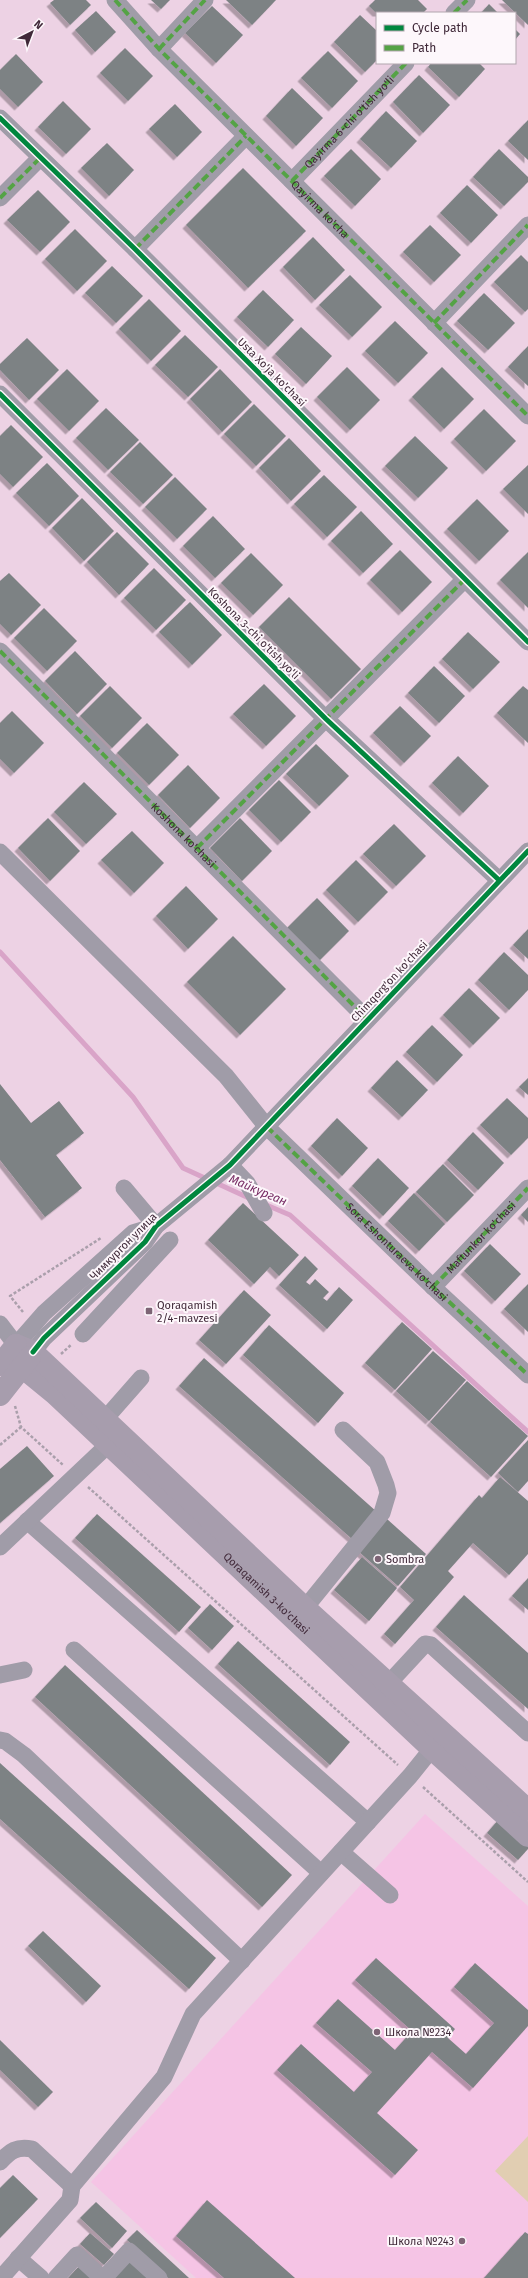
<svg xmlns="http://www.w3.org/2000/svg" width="528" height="2278" font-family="'Fira Sans',sans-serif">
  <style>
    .built { fill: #f5c4e5 }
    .green { fill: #e1ceb2 }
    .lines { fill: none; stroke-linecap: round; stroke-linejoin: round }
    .stream { stroke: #d9a4c8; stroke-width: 5 }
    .building { fill: #7d8284; filter: url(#shadow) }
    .path { stroke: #aa9fab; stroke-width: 2.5; stroke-dasharray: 3 2; stroke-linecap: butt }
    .minor { stroke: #a09ca8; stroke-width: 17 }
    .major { stroke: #a79dad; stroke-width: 22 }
    .quiet { stroke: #54a345; stroke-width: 4; stroke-dasharray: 8 4; stroke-linecap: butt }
    .cycleway-casing { stroke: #fdf7fb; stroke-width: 8 }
    .cycleway { stroke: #00873e; stroke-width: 5 }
    .poi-dot { fill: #7d6475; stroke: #fdf7fb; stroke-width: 1.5 }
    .labels { text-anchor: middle; stroke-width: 4; stroke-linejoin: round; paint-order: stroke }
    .street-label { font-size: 11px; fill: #402939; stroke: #fdf7fb }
    .poi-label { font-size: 11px; fill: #402939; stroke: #fdf7fb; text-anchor: start }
    .water-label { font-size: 12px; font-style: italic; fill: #772c64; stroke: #fdf7fb }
  </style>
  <defs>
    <filter id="shadow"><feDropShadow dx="-3.5" dy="3.5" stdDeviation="0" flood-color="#0004"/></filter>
  </defs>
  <rect width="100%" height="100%" fill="#edd2e4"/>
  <!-- built -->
  <polygon class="built" points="425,1814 528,1906 528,2278 196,2278 91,2182"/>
  <!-- green -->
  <polygon class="green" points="528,2136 528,2202 495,2171"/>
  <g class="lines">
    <!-- stream -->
    <g class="stream">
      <polyline points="0,952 133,1097 183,1168 207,1179"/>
      <polyline points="214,1182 251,1199"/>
      <polyline points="264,1204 290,1215 528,1432"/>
    </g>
  </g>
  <!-- building -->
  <g class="building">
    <polygon points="54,0 86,0 91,5 70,25 50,3"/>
    <polygon points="151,0 170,0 161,9"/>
    <polygon points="226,0 276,0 252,25"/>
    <polygon points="375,0 418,0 427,9 423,13 376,13 369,6"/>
    <polygon points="502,0 528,0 528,25"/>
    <polygon points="489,4 498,13 481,13"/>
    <polygon points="212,6 243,35 216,63 185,33"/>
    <polygon points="96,11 116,32 95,52 75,30"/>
    <polygon points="360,15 377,31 377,60 365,72 334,42"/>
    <polygon points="515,29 520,34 515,40"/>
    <polygon points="125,48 153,76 128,101 100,73"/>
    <polygon points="328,51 358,81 332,108 301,78"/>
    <polygon points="16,54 43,82 18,107 0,89 0,70"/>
    <polygon points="431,63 479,63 485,69 459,97 428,67"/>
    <polygon points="419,75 450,105 423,133 393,102"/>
    <polygon points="292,88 323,118 296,146 266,116"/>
    <polygon points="63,101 91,129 66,154 38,127"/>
    <polygon points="175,104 202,132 177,157 149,129"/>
    <polygon points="386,111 417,141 391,168 360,139"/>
    <polygon points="528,120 528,160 508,141"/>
    <polygon points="107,143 134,170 109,196 81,168"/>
    <polygon points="351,149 381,179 355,206 324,176"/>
    <polygon points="499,149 528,177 528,182 504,206 473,177"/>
    <polygon points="243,168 306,231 248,288 186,225"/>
    <polygon points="467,185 498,215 471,243 440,213"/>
    <polygon points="38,190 70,222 40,252 7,220"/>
    <polygon points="430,225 461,255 434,282 403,252"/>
    <polygon points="75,229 107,261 77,291 45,259"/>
    <polygon points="313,237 345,270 315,300 283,267"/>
    <polygon points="521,255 528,262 528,309 525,312 494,282"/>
    <polygon points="112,266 143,296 116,323 85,293"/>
    <polygon points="350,275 382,307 352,337 319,305"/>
    <polygon points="263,290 294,320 268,347 237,317"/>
    <polygon points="484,293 515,323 488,350 457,321"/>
    <polygon points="149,299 181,331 151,361 119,329"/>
    <polygon points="395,321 428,353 398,383 365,351"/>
    <polygon points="301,327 332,356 306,384 275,354"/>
    <polygon points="185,335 218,367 188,397 155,365"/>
    <polygon points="27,338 59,370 29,400 0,370 0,364"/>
    <polygon points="528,346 528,386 508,367"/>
    <polygon points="347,367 380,400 350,430 317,397"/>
    <polygon points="442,367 474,399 444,429 412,397"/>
    <polygon points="67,369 99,401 69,431 37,399"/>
    <polygon points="220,369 252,402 222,432 190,399"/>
    <polygon points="254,404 286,436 256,466 224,434"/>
    <polygon points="106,408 139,440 108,470 76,438"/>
    <polygon points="484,409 516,441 486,471 454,439"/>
    <polygon points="11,425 43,457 13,487 0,474 0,436"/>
    <polygon points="415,436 448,468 418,498 385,466"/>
    <polygon points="289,438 321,471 291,501 259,468"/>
    <polygon points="140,442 173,475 143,504 110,472"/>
    <polygon points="47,463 79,496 49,526 16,493"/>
    <polygon points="528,465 528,514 503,489"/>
    <polygon points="324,475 357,507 327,537 294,504"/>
    <polygon points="175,477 207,509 177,539 145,507"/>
    <polygon points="82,498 114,531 84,561 52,528"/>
    <polygon points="477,499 509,531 479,561 447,529"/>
    <polygon points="361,511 393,544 363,573 331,541"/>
    <polygon points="213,516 245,549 215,578 183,546"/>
    <polygon points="117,532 149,564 119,595 87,562"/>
    <polygon points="400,550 432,582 402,612 370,580"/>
    <polygon points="528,552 528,608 500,580"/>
    <polygon points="251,553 283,585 253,615 221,583"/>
    <polygon points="154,568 186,600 156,630 124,598"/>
    <polygon points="9,573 41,605 11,635 0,624 0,581"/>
    <polygon points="289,597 361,669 331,699 259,627"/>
    <polygon points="190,602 222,635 192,665 159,632"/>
    <polygon points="44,608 77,641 47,671 14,638"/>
    <polygon points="468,632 500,662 473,689 442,659"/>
    <polygon points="75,651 107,684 77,714 45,681"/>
    <polygon points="434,666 465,696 439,723 408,693"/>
    <polygon points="264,684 296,716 266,746 233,714"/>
    <polygon points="110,686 142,718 112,748 80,716"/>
    <polygon points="523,686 528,690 528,743 497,713"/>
    <polygon points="400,706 431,736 404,763 373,733"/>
    <polygon points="12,711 44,743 14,773 0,759 0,723"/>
    <polygon points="147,723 179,755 149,785 117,753"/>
    <polygon points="316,744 349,776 319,806 286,774"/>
    <polygon points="458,756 489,786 463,813 432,783"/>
    <polygon points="188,765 220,798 190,828 158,795"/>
    <polygon points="279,780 311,812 281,842 249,810"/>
    <polygon points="84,782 117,814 86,844 54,812"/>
    <polygon points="48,818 80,851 50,881 18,848"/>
    <polygon points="240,818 272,851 242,881 210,848"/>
    <polygon points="394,824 426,856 396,886 363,854"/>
    <polygon points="132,831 164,863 134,893 101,860"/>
    <polygon points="356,860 388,892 358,922 326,890"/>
    <polygon points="186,886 218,919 188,949 156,916"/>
    <polygon points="317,898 349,931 319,961 287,928"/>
    <polygon points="528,929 528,959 513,945"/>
    <polygon points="233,936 286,989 240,1035 187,982"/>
    <polygon points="504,952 528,975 528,990 509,1010 478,980"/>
    <polygon points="469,988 500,1018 473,1045 443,1015"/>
    <polygon points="432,1025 463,1055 437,1082 406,1052"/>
    <polygon points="397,1060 428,1090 402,1117 371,1088"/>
    <polygon points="528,1078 528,1095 519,1087"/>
    <polygon points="0,1084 31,1123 59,1101 84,1133 56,1155 82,1188 45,1217 0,1160"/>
    <polygon points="507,1098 528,1118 528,1138 511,1155 480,1125"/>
    <polygon points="337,1118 368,1148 342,1176 311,1146"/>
    <polygon points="473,1132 504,1163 478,1190 447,1160"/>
    <polygon points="378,1158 409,1188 383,1216 352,1186"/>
    <polygon points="443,1164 474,1195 447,1222 416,1192"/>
    <polygon points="414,1193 445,1224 419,1251 388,1221"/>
    <polygon points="243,1203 299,1255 279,1276 270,1267 254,1284 208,1240"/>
    <polygon points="528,1207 528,1222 521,1215"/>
    <polygon points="490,1244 521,1274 495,1301 464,1271"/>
    <polygon points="305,1256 318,1269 306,1282 310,1285 315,1279 329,1292 323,1298 327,1301 339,1287 353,1300 327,1329 279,1285"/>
    <polygon points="528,1284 528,1332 504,1309"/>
    <polygon points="244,1290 271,1315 226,1364 199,1340"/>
    <polygon points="402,1322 432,1349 395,1390 365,1363"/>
    <polygon points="269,1325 344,1393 318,1423 243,1355"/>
    <polygon points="433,1351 466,1380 429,1421 396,1391"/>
    <polygon points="204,1358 377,1512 352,1539 179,1386"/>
    <polygon points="467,1381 528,1436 491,1477 430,1422"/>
    <polygon points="528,1440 528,1481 518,1492 498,1473"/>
    <polygon points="27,1446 54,1476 0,1523 0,1469"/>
    <polygon points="500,1477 528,1501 528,1554 509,1575 473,1543 448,1571 454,1577 395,1644 384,1634 414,1600 400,1587 479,1495 482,1498"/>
    <polygon points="97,1514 201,1607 179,1632 75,1538"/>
    <polygon points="387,1519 426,1554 398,1586 358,1551"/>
    <polygon points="362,1557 397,1588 369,1621 334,1590"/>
    <polygon points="528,1578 528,1610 512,1596"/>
    <polygon points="464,1595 528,1653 528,1709 436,1627"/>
    <polygon points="210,1604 234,1626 212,1650 188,1628"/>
    <polygon points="238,1641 350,1742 330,1765 218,1664"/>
    <polygon points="65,1665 292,1875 262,1907 35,1697"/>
    <polygon points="0,1763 216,1958 189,1989 0,1819"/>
    <polygon points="499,1819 528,1845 528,1849 518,1860 487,1833"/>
    <polygon points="43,1931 101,1986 86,2002 28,1946"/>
    <polygon points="376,1958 455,2029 448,2038 466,2054 494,2023 454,1987 475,1963 528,2010 528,2026 473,2088 432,2052 377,2113 418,2150 395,2175 277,2070 301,2044 354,2092 372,2072 316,2023 338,1999 395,2050 412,2031 355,1980"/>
    <polygon points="0,2040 53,2092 38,2107 0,2070"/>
    <polygon points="13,2175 38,2199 0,2238 0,2188"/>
    <polygon points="207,2200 295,2278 224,2278 176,2236"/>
    <polygon points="96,2202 127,2231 112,2248 80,2218"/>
    <polygon points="137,2230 189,2278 168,2278 127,2240"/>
    <polygon points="525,2232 528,2234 528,2278 484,2278"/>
    <polygon points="90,2233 114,2254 104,2265 80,2244"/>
    <polygon points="129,2261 148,2278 114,2278"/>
    <polygon points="80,2265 95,2278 68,2278"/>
  </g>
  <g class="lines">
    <!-- path -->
    <g class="path">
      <polyline points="23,1312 10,1296 101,1238"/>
      <polyline points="61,1354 72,1344"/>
      <polyline points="15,1406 21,1427 63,1465"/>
      <polyline points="0,1445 21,1427"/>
      <polyline points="88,1487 398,1765"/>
      <polyline points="423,1787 528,1882"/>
    </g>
    <!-- minor -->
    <g class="minor">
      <polyline points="115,0 159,49 528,416"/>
      <polyline points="454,13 467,0"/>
      <polyline points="159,49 205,0"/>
      <polyline points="0,118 135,249 528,642"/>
      <path id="s1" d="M292,181l114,-118"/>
      <polyline points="0,198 40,158"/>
      <polyline points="135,249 246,136"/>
      <polyline points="434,323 528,225"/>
      <polyline points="0,394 326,719 499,880"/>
      <path id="s2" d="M0,651l367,368"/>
      <polyline points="197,848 464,580"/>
      <polyline points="0,852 226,1076 267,1127 433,1287 528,1375"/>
      <polyline points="230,1165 247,1183 264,1213"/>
      <polyline points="124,1188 156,1226"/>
      <polyline points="433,1287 528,1188"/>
      <polyline points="0,1324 16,1345 44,1313 133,1233 156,1226"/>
      <polyline points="83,1334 170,1240"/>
      <polyline points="33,1352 44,1338 145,1242 156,1226 230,1165 528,851"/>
      <polyline points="105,1419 141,1378"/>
      <polyline points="27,1521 368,1822"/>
      <polyline points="0,1547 109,1444"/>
      <polyline points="305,1608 382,1513 388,1493 386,1485 377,1462 343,1430"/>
      <polyline points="74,1650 321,1873"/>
      <polyline points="0,1675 24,1670"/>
      <polyline points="388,1684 425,1644 431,1645 528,1733"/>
      <polyline points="0,1740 5,1741 24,1755 242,1961"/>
      <polyline points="341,1852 390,1895"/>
      <path d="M0,2162c10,-11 17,-16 32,-13l40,37"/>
      <polyline points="18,2258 41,2278"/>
      <polyline points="1,2278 70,2200 72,2186 164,2077 193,2014 410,1776 439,1740"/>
      <polyline points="56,2278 77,2255 102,2278"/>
      <polyline points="104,2278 129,2251 159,2278"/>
    </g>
    <!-- major -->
    <g class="major">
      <path id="s3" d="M16,1345l6,22 33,27 377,355 96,87"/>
      <polyline points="16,1345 33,1352 305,1608 528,1810"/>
      <polyline points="0,1365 16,1345"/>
      <polyline points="0,1395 30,1357"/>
    </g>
    <!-- quiet -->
    <g class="quiet">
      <path id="s4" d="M115,0l44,49 369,367"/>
      <polyline points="454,13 467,0"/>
      <polyline points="159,49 205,0"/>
      <polyline points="292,181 406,63"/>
      <polyline points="0,198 40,158"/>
      <polyline points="135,249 246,136"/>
      <polyline points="434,323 528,225"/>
      <polyline points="0,651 367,1019"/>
      <polyline points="197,848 464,580"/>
      <path id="s5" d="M267,1127l166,160 95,88"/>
      <path id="s6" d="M433,1287l95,-99"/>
    </g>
    <defs>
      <g id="cycleway">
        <polyline points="0,118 135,249 528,642"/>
        <polyline points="0,394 326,719 499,880"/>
        <polyline points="33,1352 44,1338 145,1242 156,1226 230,1165 528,851"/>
      </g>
    </defs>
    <!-- cycleway casing -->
    <use href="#cycleway" class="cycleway-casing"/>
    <!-- cycleway -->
    <use href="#cycleway" class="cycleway"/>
  </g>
  <!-- markers -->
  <g class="poi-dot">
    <rect x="145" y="1307" width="8" height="8" rx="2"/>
    <circle cx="378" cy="1559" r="4"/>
    <circle cx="377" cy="2032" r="4"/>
    <circle cx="462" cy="2241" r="4"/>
  </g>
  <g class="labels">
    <!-- street labels -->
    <g class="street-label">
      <text dy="4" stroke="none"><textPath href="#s1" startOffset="82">Qayirma 6-chi o'tish yo'li</textPath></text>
      <text dy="4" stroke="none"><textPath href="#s4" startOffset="293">Qayirma ko'cha</textPath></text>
      <text transform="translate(272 372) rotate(45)" y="4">Usta Xo'ja ko'chasi</text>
      <text transform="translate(254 633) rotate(45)" y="4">Koshona 3-chi o'tish yo'li</text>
      <text dy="4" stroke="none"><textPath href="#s2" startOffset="260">Koshona ko'chasi</textPath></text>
      <text transform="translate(389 981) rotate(-47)" y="4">Chimqorg'on ko'chasi</text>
      <text dy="4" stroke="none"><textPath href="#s6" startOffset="69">Maftunkor ko'chasi</textPath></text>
      <text transform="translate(123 1246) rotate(-45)" y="4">Чимкургон улица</text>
      <text dy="4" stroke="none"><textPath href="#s5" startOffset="180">Sora Eshonturaeva ko'chasi</textPath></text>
      <text dy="4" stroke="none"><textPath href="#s3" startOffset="356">Qoraqamish 3-ko'chasi</textPath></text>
    </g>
    <!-- poi labels -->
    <g class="poi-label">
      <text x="157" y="1309">Qoraqamish<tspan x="157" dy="13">2/4-mavzesi</tspan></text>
      <text x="386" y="1563">Sombra</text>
      <text x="385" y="2036">Школа №234</text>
      <text x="454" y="2245" text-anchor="end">Школа №243</text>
    </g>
    <!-- water labels -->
    <g class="water-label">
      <text transform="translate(258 1190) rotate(23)" y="4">Майкурган</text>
    </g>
  </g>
  <!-- legend -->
  <rect x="376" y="12" width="140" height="52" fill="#fdf7fb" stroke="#b1a5ad"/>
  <rect x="384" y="25" width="20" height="6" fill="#00873e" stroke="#b1a5ad"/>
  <text x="412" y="32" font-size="12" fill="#402939">Cycle path</text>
  <rect x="384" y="45" width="20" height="6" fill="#54a345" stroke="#b1a5ad"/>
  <text x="412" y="52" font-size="12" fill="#402939">Path</text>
  <!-- north arrow -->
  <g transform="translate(32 32) rotate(42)" stroke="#fdf7fb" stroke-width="3" paint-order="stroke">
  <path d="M0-3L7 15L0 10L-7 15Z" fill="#402939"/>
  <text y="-6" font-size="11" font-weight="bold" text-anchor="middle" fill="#402939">N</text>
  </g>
</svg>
